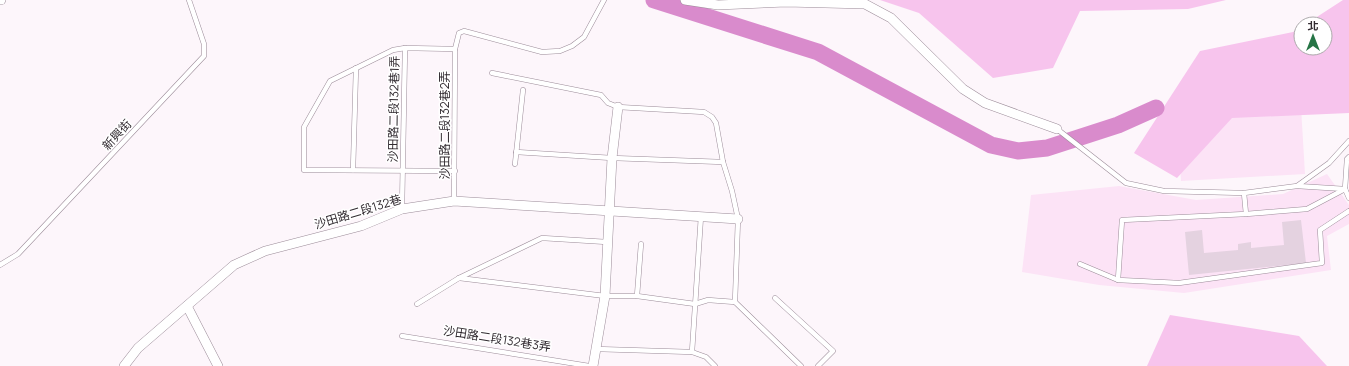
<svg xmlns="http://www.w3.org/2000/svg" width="1349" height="366" font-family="Manrope,'Noto Sans TC',sans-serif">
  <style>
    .built { fill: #fce3f6 }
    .green { fill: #f7c4ed }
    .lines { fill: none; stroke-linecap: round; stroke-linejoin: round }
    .river { stroke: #d98bcc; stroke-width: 17 }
    .building { fill: #e4d2e0 }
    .lane-casing { stroke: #9c8c99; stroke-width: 5.5 }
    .street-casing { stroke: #9c8c99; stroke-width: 10 }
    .lane { stroke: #fff; stroke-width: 4.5 }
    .street { stroke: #fff; stroke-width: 9 }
    .labels { text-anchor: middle; stroke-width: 3; stroke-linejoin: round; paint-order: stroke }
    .street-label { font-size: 12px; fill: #312a30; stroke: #fff }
  </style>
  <rect width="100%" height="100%" fill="#fdf6fb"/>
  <!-- built -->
  <g class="built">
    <polygon points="1301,107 1305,174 1181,181 1177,114"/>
    <polygon points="1327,174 1349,205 1349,224 1327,236 1331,270 1184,293 1099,285 1022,272 1031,195 1119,186 1196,200 1283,194"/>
  </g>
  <!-- green -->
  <g class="green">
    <polygon points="880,0 1226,0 1188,9 1080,11 1053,68 993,78 919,13"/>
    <polygon points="1343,0 1349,0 1349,113 1232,118 1177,178 1134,153 1200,51 1293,32 1301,27 1301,48 1325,48 1325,24 1306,24"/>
    <polygon points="1170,315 1299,336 1327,366 1147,366"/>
  </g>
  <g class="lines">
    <!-- river -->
    <polyline class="river" points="654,0 818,52 991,145 1018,151 1047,148 1118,125 1156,108"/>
  </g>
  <!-- building -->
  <polygon class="building" points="1301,220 1306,263 1189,275 1185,232 1202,230 1204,253 1238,250 1238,244 1251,242 1251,248 1284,245 1282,222"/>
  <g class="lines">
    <defs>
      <g id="lane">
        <polyline points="492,73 601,95 608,103 618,107 704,112 712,117 716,123 723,162 732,191 738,219 735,302 801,366"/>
        <polyline points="1057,129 1126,183 1164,191 1244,193 1297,186 1329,163 1349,141"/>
        <polyline points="516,152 612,158 723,162"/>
        <polyline points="1349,157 1347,159 1345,189 1349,198"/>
        <polyline points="515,164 523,90"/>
        <polyline points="353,170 356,68"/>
        <polyline points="455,171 304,170 304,127 330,81 393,50 405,48 455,49"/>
        <polyline points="1297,186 1345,189"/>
        <polyline points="1244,193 1246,214 1122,220 1118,280 1179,283 1322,263 1320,230 1349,211"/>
        <polyline points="454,201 455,49 459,33 464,31 542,52 560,51 572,46 584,37 604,0"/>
        <polyline points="402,209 405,48"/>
        <polyline points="1246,214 1307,209 1345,189"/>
        <polyline points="1080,264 1118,280"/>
        <polyline points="0,265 18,254 204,56 204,44 189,0"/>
        <polyline points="459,278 605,296 637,296 695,304 708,300 735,302"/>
        <polyline points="637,296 641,244"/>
        <polyline points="775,298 833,351 818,366"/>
        <polyline points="417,304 459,278 542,238 607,242"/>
        <polyline points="402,336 589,366"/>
        <polyline points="596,349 692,352 706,357 715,366"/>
        <polyline points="692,352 701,216"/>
      </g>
      <g id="street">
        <polyline points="0,0 1,0"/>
        <polyline points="685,0 718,5 786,2 865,4 891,18 963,89 985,103 1057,129"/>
        <polyline points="187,306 218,366"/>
        <polyline points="124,366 138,348 234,265 265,251 361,226 402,209 454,201 738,219"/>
        <polyline points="593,366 605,296 612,158 618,107"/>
      </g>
    </defs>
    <!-- lane casing -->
    <use href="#lane" class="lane-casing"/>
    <!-- street casing -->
    <use href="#street" class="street-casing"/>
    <!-- lane -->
    <use href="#lane" class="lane"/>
    <!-- street -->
    <use href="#street" class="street"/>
  </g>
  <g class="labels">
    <!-- street labels -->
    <g class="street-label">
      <text transform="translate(394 109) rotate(-89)" y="4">沙田路二段132巷1弄</text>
      <text transform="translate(445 125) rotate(-90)" y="4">沙田路二段132巷2弄</text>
      <text transform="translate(117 135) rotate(-47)" y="4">新興街</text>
      <text transform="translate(358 212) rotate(-17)" y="4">沙田路二段132巷</text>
      <text transform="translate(497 339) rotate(9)" y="4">沙田路二段132巷3弄</text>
    </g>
  </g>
  <!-- north arrow -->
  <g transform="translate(1313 36)"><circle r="19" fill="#ffffff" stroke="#adaaac"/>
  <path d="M0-3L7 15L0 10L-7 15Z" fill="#267546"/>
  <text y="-6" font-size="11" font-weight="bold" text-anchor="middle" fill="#312a30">北</text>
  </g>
</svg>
